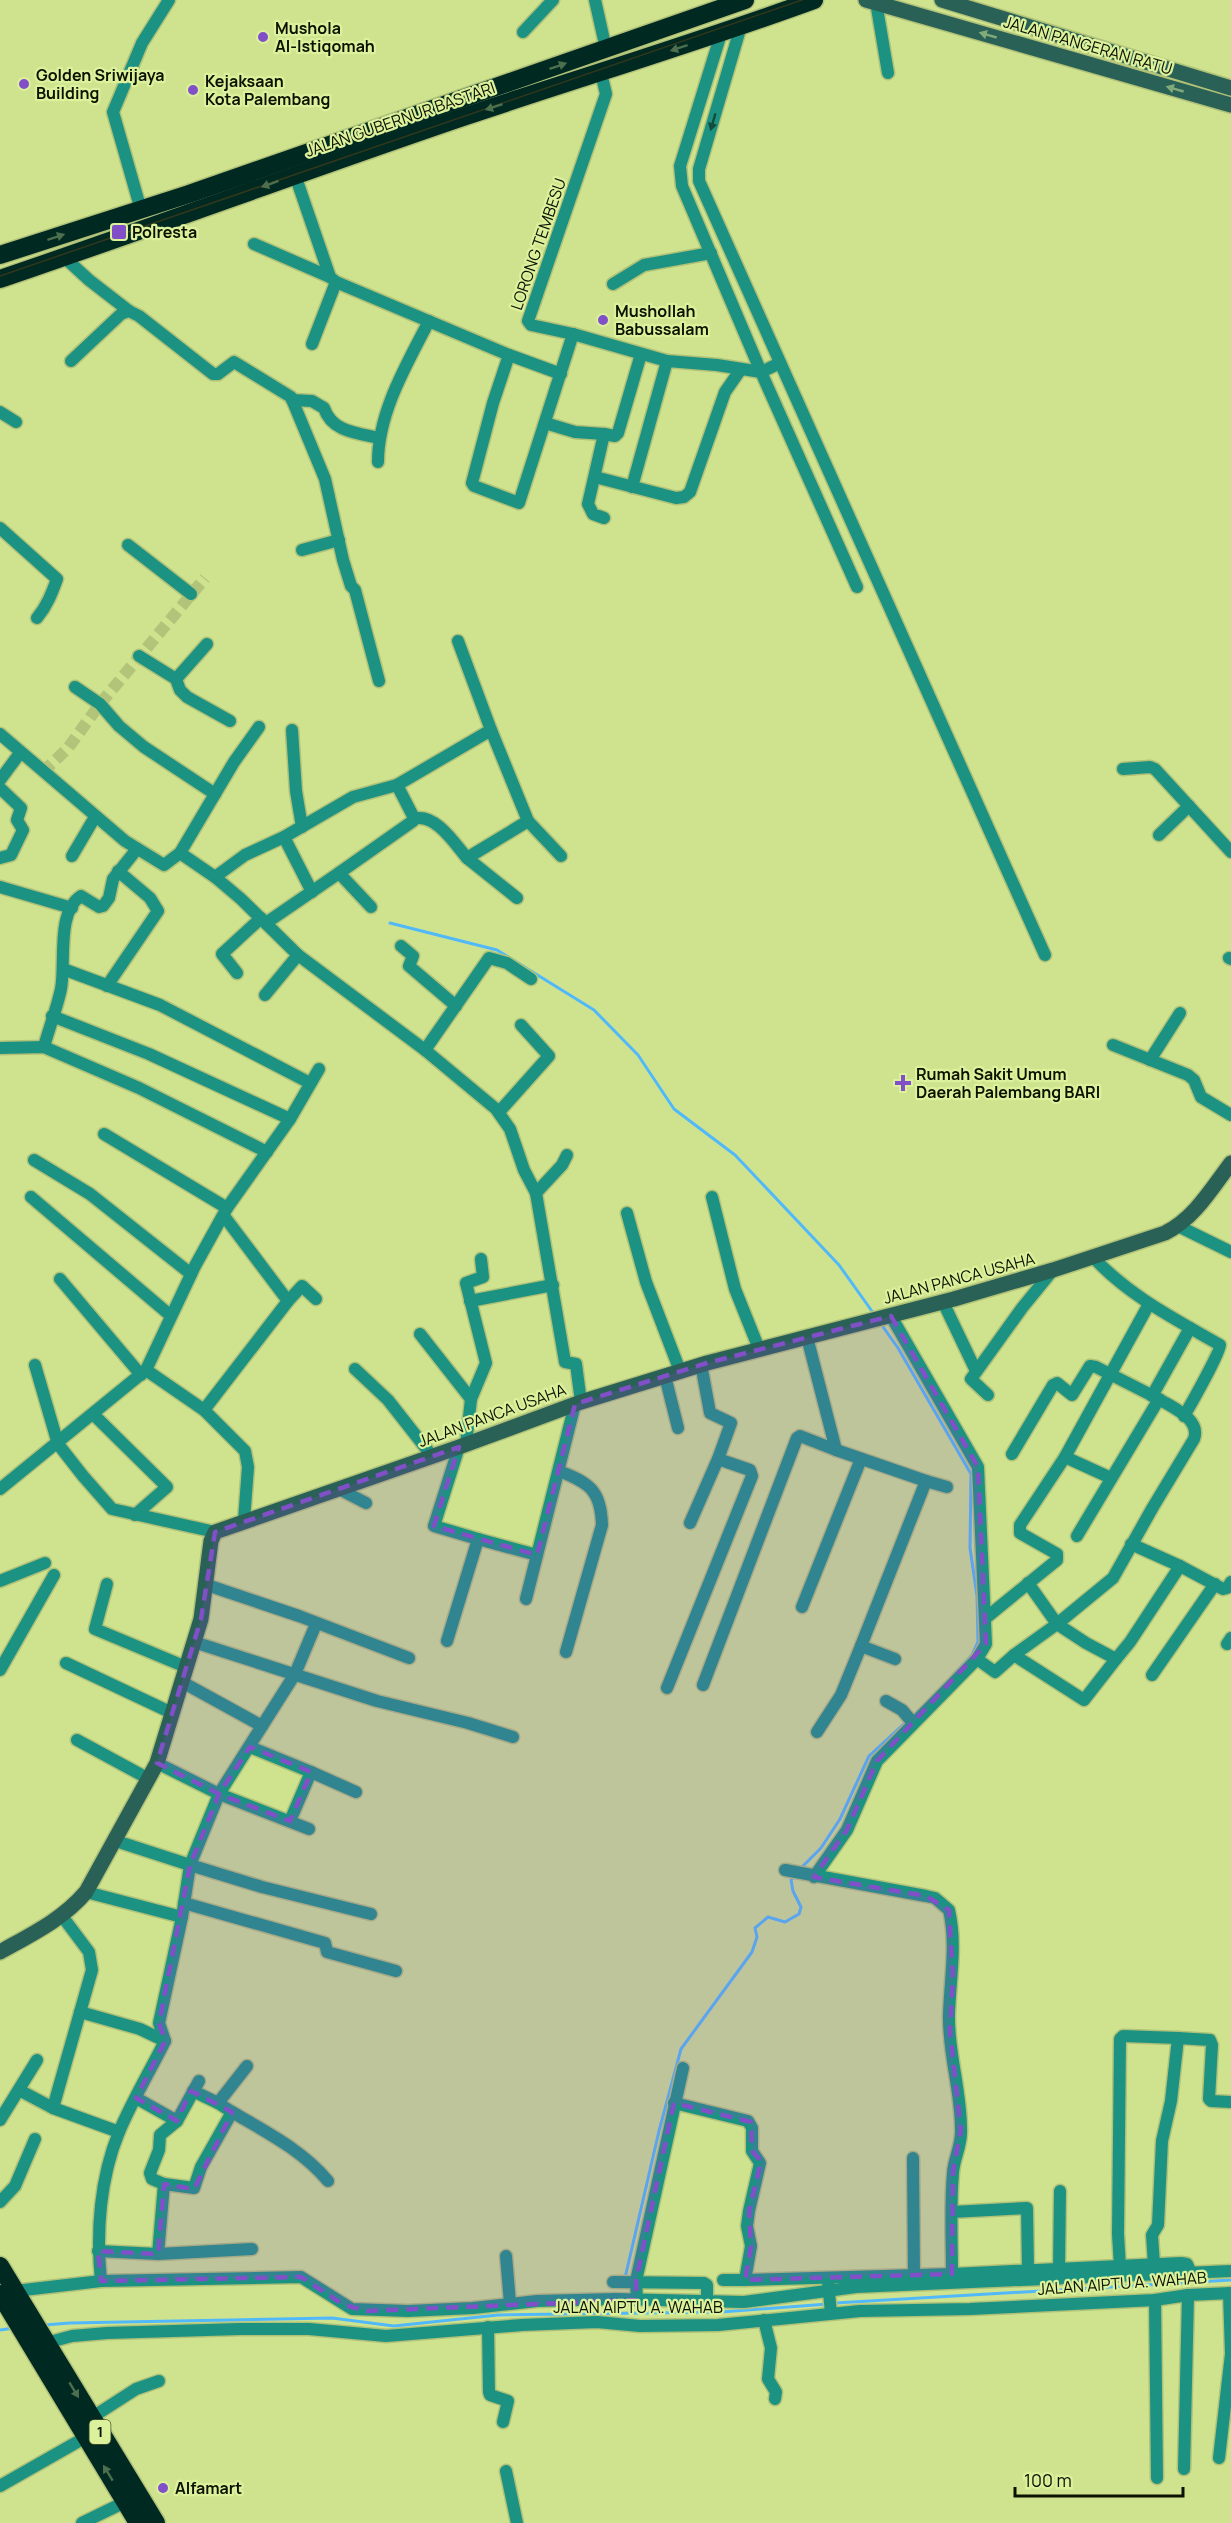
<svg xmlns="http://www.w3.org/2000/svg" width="1231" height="2523" font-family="Manrope,sans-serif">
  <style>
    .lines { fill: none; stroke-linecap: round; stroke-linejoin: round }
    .stream { stroke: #51b9fa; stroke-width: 3 }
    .street-tunnel { stroke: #b2c47a; stroke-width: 12; stroke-dasharray: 12 6; stroke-linecap: butt }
    .street-casing { stroke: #b0c178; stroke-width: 15 }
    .secondary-casing { stroke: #b0c178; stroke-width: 18 }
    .highway-casing { stroke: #b0c178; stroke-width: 21 }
    .street { stroke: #1c9382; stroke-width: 12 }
    .secondary { stroke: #296157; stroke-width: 15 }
    .highway { stroke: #002922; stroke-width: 18 }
    .tram { stroke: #31381b; stroke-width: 1.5 }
    .oneway { fill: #82a97a }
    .oneway2 { fill: #4d6f4d }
    .oneway3 { fill: #134c3a }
    .marked { fill: #814fc7; fill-opacity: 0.2; stroke: #814fc7; stroke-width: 4.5; stroke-dasharray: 12 8; stroke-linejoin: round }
    .poi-dot { fill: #814fc7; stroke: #dcf19c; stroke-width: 2 }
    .labels { text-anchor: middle; stroke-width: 4.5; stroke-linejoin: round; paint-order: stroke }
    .shield { fill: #dcf19c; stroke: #4a542f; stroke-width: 1.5 }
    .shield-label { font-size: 15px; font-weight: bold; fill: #0c1100 }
    .poi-label { font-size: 16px; font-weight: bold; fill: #0c1100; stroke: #dcf19c; text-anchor: start }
    .street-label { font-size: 16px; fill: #0c1100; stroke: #dcf19c }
  </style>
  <rect width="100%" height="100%" fill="#cfe38f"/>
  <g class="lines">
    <!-- stream -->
    <g class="stream">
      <polyline points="390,923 497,950 594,1010 638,1055 674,1109 735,1155 839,1265 874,1314"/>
      <polyline points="881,1324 898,1348 971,1474 970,1548 977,1596 978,1642 972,1655 954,1674"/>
      <polyline points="800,1869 821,1848 840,1819 869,1756 907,1721"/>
      <polyline points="625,2278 659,2131 681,2049 752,1952 757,1937 755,1928 768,1917 785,1922 799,1914 801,1907 793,1891 791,1880 794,1876"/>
      <polyline points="835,2303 1231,2280"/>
      <polyline points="617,2313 620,2302"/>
      <polyline points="44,2325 70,2323 332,2318 394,2326 498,2315 721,2312 828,2304"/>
      <polyline points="0,2330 14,2328"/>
    </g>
    <!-- street-tunnel -->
    <polyline class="street-tunnel" points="43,772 68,748 100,704 205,578"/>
    <defs>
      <g id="street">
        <polyline points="595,0 606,49"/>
        <polyline points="876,2 888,73"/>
        <polyline points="741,26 699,169 699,181 1045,955"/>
        <polyline points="523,32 553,0"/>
        <polyline points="721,34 680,166 682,186 761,372 857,587"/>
        <polyline points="295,175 330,277 336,282 509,355 561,374"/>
        <polyline points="141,210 113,112 142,43 169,0"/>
        <polyline points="254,244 330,277"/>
        <polyline points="64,257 89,280 129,311"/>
        <polyline points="613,284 644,265 711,253"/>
        <polyline points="573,334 667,361 717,365 761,372 780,363"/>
        <polyline points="312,344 336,282"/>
        <polyline points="509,355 493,403 472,483 474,486 519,503 573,334 531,325 528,321 606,94 601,73"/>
        <polyline points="71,361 121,314 129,311 139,316 213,374 218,374 234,362 291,397 325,479 343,560 351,586 355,590 379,681"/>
        <path d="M292,400l20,1 12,7c8,24 33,25 55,30"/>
        <polyline points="0,412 16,422"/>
        <polyline points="545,423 575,432 604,434"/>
        <path d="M378,462c0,-50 29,-98 51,-141"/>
        <polyline points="595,477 676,498 684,497 690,492 725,392 741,369"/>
        <polyline points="632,487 667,361"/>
        <polyline points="604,518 593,514 588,504 604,434 615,436 618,433 641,354"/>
        <path d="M0,528l57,51c-5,14 -10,27 -20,39"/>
        <polyline points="128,545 191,594"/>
        <polyline points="302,550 339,540"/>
        <polyline points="139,656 176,679 180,690 187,697 230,721"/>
        <polyline points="176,679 207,644"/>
        <polyline points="75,687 100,704 119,726 144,747 215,794"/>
        <polyline points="292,730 296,791 302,827"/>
        <polyline points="491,730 528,821 467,858 517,898"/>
        <polyline points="0,734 125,841 164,865 180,853 234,762 259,727"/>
        <polyline points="1123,769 1150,767 1155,769 1231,852"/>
        <polyline points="0,780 20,753"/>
        <polyline points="397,785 491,730 458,641"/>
        <polyline points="0,788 21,808 17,820 23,830 11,855 0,858"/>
        <path d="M413,819c22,-7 42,25 54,39"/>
        <polyline points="528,821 561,856"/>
        <polyline points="1159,835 1189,806"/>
        <polyline points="284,837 312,892"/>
        <polyline points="180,853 215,877 241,899 298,955 425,1050 496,1109 510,1129 524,1170 536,1193 565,1362 576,1364 581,1402"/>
        <polyline points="72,856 95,817"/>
        <polyline points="215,877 245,855 284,837 353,797 397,785 414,818 413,821 339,873 371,907"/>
        <polyline points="0,887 72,908"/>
        <polyline points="266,923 339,873"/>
        <polyline points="401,946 413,956 409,966 456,1006"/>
        <polyline points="1229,958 1231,959"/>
        <polyline points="63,969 160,1005 310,1083"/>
        <polyline points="237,973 222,954 261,918"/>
        <polyline points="107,986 158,911 150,898 118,871"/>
        <polyline points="265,995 298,955"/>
        <polyline points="52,1016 149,1054 290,1119"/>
        <polyline points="1113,1045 1188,1075 1194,1080 1201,1097 1231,1115"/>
        <path d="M44,1047c5,-19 13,-39 17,-58 5,-26 -5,-77 20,-93l18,11 4,-1 6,-8 4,-19 24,-30"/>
        <polyline points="0,1048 44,1047 139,1088 267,1152"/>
        <polyline points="425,1050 489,958 507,963 531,979"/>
        <polyline points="1150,1060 1180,1013"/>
        <polyline points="499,1112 549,1056 521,1025"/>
        <polyline points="104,1134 227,1208"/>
        <polyline points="34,1160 90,1194 191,1274"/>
        <polyline points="536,1193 562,1165 567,1155"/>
        <polyline points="31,1197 171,1316"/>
        <polyline points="712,1197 735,1289 759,1349"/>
        <polyline points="627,1213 646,1282 680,1371"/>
        <polyline points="1178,1226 1231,1252"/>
        <path d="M1093,1257c36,39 82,62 127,88 1,6 -30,61 -36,71"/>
        <polyline points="60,1279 141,1375"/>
        <polyline points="288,1301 302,1286 316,1299"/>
        <polyline points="470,1301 553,1285"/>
        <polyline points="943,1302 976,1371"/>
        <polyline points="420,1334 471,1399"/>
        <polyline points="807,1337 836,1450 926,1481 861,1646 895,1659"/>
        <polyline points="35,1365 58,1444 83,1476 112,1509 215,1532"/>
        <polyline points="355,1369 388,1400 432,1456"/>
        <polyline points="146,1370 204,1410 245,1451 248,1467 244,1520"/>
        <polyline points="665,1376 678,1428"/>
        <polyline points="988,1395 971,1379 1022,1308 1053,1270"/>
        <polyline points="1152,1396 1190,1328"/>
        <path d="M1159,1399c14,9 42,20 35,40l-41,68 -40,71 -56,46 29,19 30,16 14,-17 50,-76 43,23 4,-1 4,-6"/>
        <polyline points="204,1410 288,1301 224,1216"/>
        <polyline points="93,1414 167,1487 135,1515"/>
        <polyline points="466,1444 471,1399 486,1363 466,1283 483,1277 481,1259"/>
        <polyline points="1012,1454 1053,1385 1057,1383 1072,1395 1090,1366 1096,1367 1159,1399 1077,1536"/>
        <polyline points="1065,1457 1111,1478"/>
        <path d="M559,1471c31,12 42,20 43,54l-36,127"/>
        <polyline points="926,1481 947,1487"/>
        <polyline points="0,1489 146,1370 195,1266 227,1208 290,1119 319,1069"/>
        <polyline points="339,1489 366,1503"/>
        <polyline points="690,1523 718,1459"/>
        <polyline points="478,1539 537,1555"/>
        <polyline points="1131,1544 1180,1566"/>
        <polyline points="0,1581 45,1563"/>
        <polyline points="107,1584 95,1629 186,1667"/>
        <polyline points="207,1585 299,1616 409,1658"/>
        <polyline points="526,1599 575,1404"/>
        <polyline points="802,1607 861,1459"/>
        <polyline points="987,1617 1057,1560 1057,1554 1020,1533 1020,1525 1065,1457 1149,1304"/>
        <polyline points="316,1624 295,1674 219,1794 190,1865 262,1887 371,1914"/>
        <polyline points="447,1641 478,1539 434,1526 459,1447"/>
        <polyline points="194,1642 377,1701 468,1723 513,1737"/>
        <polyline points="1227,1644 1231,1638"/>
        <polyline points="1014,1655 1057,1624 1028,1583"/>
        <polyline points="977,1659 995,1672 1014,1655 1084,1700 1116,1659"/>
        <polyline points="66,1663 172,1713"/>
        <polyline points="0,1670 54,1575"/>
        <polyline points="1152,1675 1215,1584"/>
        <polyline points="182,1682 262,1726"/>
        <polyline points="703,1685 797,1438 800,1436 836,1450"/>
        <polyline points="667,1688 752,1476 750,1470 718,1459 731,1423 710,1413 701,1364"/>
        <polyline points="886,1701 902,1710 913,1723"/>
        <polyline points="817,1732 841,1695 861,1646"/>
        <polyline points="77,1740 149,1779"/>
        <polyline points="250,1747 311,1772"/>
        <polyline points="157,1763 219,1794 309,1829"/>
        <polyline points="290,1821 311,1772 356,1792"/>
        <path d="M785,1870l141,26 9,2 14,12c8,34 1,70 0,105 -1,38 12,75 12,114 1,17 -7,28 -8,44 -3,34 -1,67 -1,101"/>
        <polyline points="814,1877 847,1830 877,1761 977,1659 986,1644 978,1467 891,1316"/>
        <polyline points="86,1892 182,1917"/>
        <polyline points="184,1903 325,1943 327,1952 396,1971"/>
        <polyline points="80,2012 140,2029 165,2041"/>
        <polyline points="19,2090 53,2108 119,2132"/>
        <polyline points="193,2091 218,2103"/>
        <polyline points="136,2098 177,2121 199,2081"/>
        <polyline points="674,2103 748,2121 752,2128 752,2151 760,2163 749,2211 747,2226 751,2246 745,2280 952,2274 1181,2263 1187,2264 1191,2273"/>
        <polyline points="53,2108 92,1970 89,1952 62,1916"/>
        <path d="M232,2112c34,20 70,38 96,69"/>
        <polyline points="0,2120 37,2060"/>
        <polyline points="913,2158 914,2275"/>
        <polyline points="164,2184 152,2179 150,2173 159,2150 160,2135 177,2121"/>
        <polyline points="0,2202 15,2186 35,2139"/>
        <polyline points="952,2212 1027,2208 1028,2270"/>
        <polyline points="98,2251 158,2254 252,2249"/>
        <polyline points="158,2254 164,2184 194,2188 201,2167 232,2112 218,2103 247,2066"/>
        <polyline points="506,2256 510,2303"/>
        <polyline points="1154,2265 1152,2235 1158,2225 1162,2141 1171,2101 1178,2038 1210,2040 1212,2045 1209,2099 1211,2101 1231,2102"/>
        <polyline points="1120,2267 1118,2234 1120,2039 1123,2036 1178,2038"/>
        <polyline points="1059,2268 1060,2191"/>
        <polyline points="723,2280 745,2280"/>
        <path d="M101,2281c-5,-49 -1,-103 18,-149 13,-31 31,-61 46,-91l-6,-18 23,-106 8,-52 -74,-24"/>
        <polyline points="613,2282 704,2283 707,2285 707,2302"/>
        <polyline points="828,2282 831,2313"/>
        <polyline points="15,2291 101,2281 301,2277 352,2309 408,2311 473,2308 537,2301 616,2299 744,2302 856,2287 1231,2271"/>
        <polyline points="637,2300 636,2281 683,2068"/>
        <polyline points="1155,2300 1157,2478"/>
        <polyline points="764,2320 771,2348 768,2379 776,2392 775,2399"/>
        <polyline points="488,2327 489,2392 490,2395 508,2401 503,2422"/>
        <polyline points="46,2343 72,2336 107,2333 240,2329 309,2329 386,2336 522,2325 597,2322 640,2326 718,2325 860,2311 970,2309 1155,2300 1188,2295 1231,2293"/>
        <polyline points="91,2418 136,2389 159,2381"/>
        <polyline points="1219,2458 1231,2354 1229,2293"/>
        <polyline points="1184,2469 1188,2295"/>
        <polyline points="506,2471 517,2523"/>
        <polyline points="0,2486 86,2437"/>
        <polyline points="82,2523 125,2502"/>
      </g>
      <g id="secondary">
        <polyline points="866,0 1231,105"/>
        <polyline points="942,0 1231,88"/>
        <path d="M0,1952c32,-18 62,-32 86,-60l71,-129 44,-144 10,-78 4,-9 244,-85 122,-45 126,-39 247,-64 99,-29 112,-37c29,-14 47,-45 66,-70"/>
      </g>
      <g id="highway">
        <polyline points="0,255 189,194 745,0"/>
        <path d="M0,279c156,-53 310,-110 466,-163 116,-39 233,-74 348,-116"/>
        <polyline points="0,2266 156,2523"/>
        <polyline points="0,2294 138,2523"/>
      </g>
    </defs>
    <!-- street casing -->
    <use href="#street" class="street-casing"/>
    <!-- secondary casing -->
    <use href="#secondary" class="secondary-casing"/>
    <!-- highway casing -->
    <use href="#highway" class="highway-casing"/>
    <!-- street -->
    <use href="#street" class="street"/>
    <!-- secondary -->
    <use href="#secondary" class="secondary"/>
    <!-- highway -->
    <use href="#highway" class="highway"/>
    <!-- tram -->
    <polyline class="tram" points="0,276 802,0"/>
  </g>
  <!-- one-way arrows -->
  <defs><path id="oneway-solid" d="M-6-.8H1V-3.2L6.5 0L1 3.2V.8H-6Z" transform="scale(1.5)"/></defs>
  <g class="oneway">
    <use href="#oneway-solid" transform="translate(988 35) rotate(-164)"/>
    <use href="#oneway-solid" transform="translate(1175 89) rotate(-164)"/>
  </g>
  <g class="oneway2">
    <use href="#oneway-solid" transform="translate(679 48) rotate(162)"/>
    <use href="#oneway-solid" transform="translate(558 66) rotate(-19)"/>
    <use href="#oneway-solid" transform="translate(494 107) rotate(162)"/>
    <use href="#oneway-solid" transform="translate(270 184) rotate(160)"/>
    <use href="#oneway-solid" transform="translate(56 237) rotate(-18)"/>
    <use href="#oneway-solid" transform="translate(74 2390) rotate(59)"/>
    <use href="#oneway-solid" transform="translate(108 2473) rotate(-121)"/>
  </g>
  <use class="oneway3" href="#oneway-solid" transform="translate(713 122) rotate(106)"/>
  <!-- marked area -->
  <path class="marked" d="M891,1316l87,151 8,177 -109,117 -30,69 -33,47 112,19 23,14 4,67 -3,54 11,99 -8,42 -1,102 -207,6 6,-34 -2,-35 12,-50 -9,-10 -1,-29 -77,-19 -38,178 1,19 -270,11 -23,-6 -43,-28 -200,4 -3,-30 60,3 6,-70 30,5 38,-77 -41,-21 -14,30 -41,-23 29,-57 -6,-18 31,-158 29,-71 71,27 21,-49 -61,-25 -31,47 -62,-31 44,-144 14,-87 244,-85 -25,79 103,29 38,-151 132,-41z"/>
  <!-- markers -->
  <g class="poi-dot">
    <circle cx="263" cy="37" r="6"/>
    <circle cx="24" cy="84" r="6"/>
    <circle cx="193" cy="90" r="6"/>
    <rect x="111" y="224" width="16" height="16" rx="3"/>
    <circle cx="603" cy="320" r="6"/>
    <path d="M900 1074h6v6h6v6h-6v6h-6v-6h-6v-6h6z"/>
    <circle cx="163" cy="2488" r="6"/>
  </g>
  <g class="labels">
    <!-- shield labels -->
    <rect class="shield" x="89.5" y="2420" width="21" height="24" rx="4.5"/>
    <g class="shield-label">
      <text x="100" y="2437">1</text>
    </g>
    <!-- poi labels -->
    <g class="poi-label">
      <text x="275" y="34">Mushola<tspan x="275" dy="18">Al-Istiqomah</tspan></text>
      <text x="36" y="81">Golden Sriwijaya<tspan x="36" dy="18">Building</tspan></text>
      <text x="205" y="87">Kejaksaan<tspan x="205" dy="18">Kota Palembang</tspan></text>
      <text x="132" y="238">Polresta</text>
      <text x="615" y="317">Mushollah<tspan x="615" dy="18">Babussalam</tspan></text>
      <text x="916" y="1080">Rumah Sakit Umum<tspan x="916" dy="18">Daerah Palembang BARI</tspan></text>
      <text x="175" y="2494">Alfamart</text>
    </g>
    <!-- street labels -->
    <g class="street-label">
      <text transform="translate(1088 45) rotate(16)" y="6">JALAN PANGERAN RATU</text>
      <text transform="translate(400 119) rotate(-19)" y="6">JALAN GUBERNUR BASTARI</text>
      <text transform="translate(538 244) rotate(-71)" y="6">LORONG TEMBESU</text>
      <text transform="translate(959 1278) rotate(-15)" y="6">JALAN PANCA USAHA</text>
      <text transform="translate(492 1415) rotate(-20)" y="6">JALAN PANCA USAHA</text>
      <text transform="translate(1122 2283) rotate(-4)" y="6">JALAN AIPTU A. WAHAB</text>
      <text x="638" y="2313">JALAN AIPTU A. WAHAB</text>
    </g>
  </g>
  <!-- scale -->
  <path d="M1015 2487v9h168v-9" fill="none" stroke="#0c1100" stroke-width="3"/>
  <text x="1024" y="2487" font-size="18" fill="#0c1100" stroke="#dcf19c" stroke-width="4.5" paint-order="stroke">100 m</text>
</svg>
